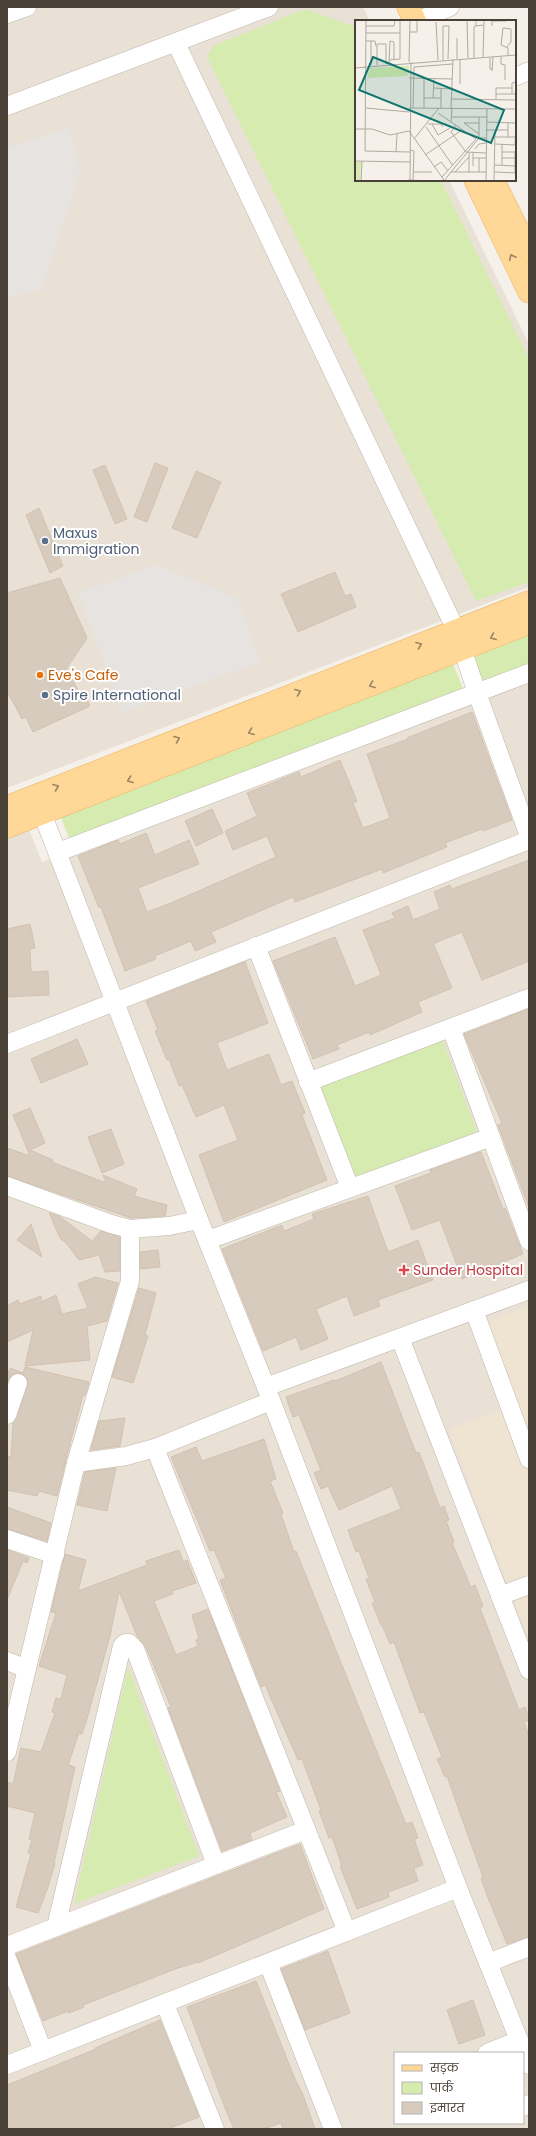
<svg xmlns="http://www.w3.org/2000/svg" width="536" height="2136" font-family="Poppins,'Noto Sans Devanagari',sans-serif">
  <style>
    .residential { fill: #e9e1d6; fill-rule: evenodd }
    .education { fill: #efe4d2 }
    .green { fill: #d6ebb0 }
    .parking { fill: #e6e3e0 }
    .building { fill: #d7cbbd; stroke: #d2c2b0 }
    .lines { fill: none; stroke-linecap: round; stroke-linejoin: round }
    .minor-casing { stroke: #c1b7aa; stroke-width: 19 }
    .major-casing { stroke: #eab462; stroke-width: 23 }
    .minor { stroke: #fff; stroke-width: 18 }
    .major { stroke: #ffd897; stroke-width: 22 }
    .oneway { stroke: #9b8462 }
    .service-dot { fill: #5c6f8a; stroke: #fff; stroke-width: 1.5 }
    .food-dot { fill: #e8710a; stroke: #fff; stroke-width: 1.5 }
    .health-dot { fill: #e0444e; stroke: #fff; stroke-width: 1.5 }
    .labels { text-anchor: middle; stroke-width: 4; stroke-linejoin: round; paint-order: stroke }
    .service-label { font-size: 14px; fill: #4e5e75; stroke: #fff; text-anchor: start }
    .food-label { font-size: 14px; fill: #c56008; stroke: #fff; text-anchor: start }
    .health-label { font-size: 14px; fill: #be3a42; stroke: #fff; text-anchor: start }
    .inset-road { fill: none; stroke: #b0aaa1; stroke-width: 1 }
    .view { fill: #0f766e; fill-opacity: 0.15; stroke: #0f766e; stroke-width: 2 }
    .inset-edge { fill: none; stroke: #494036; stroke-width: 2 }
  </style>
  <rect width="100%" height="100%" fill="#f5f0e9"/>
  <!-- residential -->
  <g class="residential">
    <polygon points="7,7 363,7 370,21 356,21 356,180 449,180 529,344 529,587 7,788"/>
    <path d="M529,683v1446h-522v-1294l21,-8 14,35zM395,2053h128v70h-128z"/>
  </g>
  <!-- education -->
  <polygon class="education" points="529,1306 529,1638 449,1430 503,1409 472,1328"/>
  <!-- green -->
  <g class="green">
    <polygon points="305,9 356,27 356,180 441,180 529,359 529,582 476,601 207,57 213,46"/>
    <polygon points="529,635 529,666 479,685 467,659"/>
    <polygon points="453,664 464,691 70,840 61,818"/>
    <polygon points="443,1041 477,1132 356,1178 321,1087"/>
    <polygon points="128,1667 199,1856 74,1904"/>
  </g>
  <!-- parking -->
  <g class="parking">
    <polygon points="69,127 80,170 42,289 7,298 7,148"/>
    <polygon points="157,565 237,598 260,662 122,712 78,593"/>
  </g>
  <!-- building -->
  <g class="building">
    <polygon points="155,463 168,468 147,522 134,517"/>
    <polygon points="105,465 127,519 115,524 93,470"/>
    <polygon points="196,471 221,482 197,538 172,528"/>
    <polygon points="39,508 63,566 50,573 26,515"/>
    <polygon points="335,572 345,596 351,594 356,607 298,632 281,594"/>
    <polygon points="60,578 87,638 67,668 80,695 84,694 90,706 33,732 26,717 22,719 7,691 7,593"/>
    <polygon points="472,712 512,820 483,831 482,829 445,843 447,847 383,873 382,869 295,902 293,897 211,932 216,942 195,951 191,941 155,956 156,959 125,971 101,907 99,908 78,856 118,840 120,844 146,833 155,855 189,840 199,864 138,888 147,912 171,903 276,857 267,836 233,850 225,831 257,816 247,793 299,772 301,777 340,760 357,801 353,803 363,828 390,818 367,754 408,739 407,738"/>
    <polygon points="212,809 223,833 196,846 185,821"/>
    <polygon points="529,860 529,961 482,980 462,932 435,943 434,945 452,988 418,1002 422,1012 370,1035 369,1032 337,1045 339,1049 313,1059 273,961 335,937 355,986 381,975 363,930 395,918 392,913 408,906 413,920 440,909 434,892 450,885 452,889"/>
    <polygon points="30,924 35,948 30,949 31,972 48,971 49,995 7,997 7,929"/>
    <polygon points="245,962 268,1023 217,1043 227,1070 269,1054 281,1085 292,1081 305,1113 302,1115 327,1180 224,1222 199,1155 238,1140 224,1105 196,1117 182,1085 179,1086 169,1059 167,1060 155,1031 158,1030 146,1001"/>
    <polygon points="529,1009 529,1205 528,1205 498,1125 502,1123 464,1034"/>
    <polygon points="77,1039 88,1064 41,1083 31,1059"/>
    <polygon points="30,1108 45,1143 30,1150 53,1160 52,1162 106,1183 103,1175 137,1189 134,1196 167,1205 165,1216 131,1218 7,1176 7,1148 30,1156 13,1115"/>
    <polygon points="111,1129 124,1164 102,1173 88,1137"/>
    <polygon points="481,1152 503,1209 505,1208 523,1254 462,1279 440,1220 412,1230 395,1186 431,1173 430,1170"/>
    <polygon points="368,1196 388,1252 418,1240 433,1280 378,1300 380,1306 354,1316 347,1296 316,1309 328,1339 301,1350 296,1337 263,1351 222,1249 282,1225 284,1231 314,1219 312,1214"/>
    <polygon points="49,1213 59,1216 92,1241 101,1231 120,1237 120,1271 105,1272 99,1255 79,1260 67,1244 60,1238"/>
    <polygon points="31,1224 42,1257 17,1240"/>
    <polygon points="158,1250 160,1267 140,1269 140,1252"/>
    <polygon points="95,1277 118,1283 107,1321 87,1326 90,1360 25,1366 33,1330 7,1342 7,1306 18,1300 20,1304 41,1296 41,1302 56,1295 62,1314 88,1308 78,1284"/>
    <polygon points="139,1288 156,1293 145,1335 148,1336 133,1383 112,1377"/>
    <polygon points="381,1362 416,1453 419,1452 440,1508 444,1506 449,1520 446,1521 454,1542 452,1543 471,1587 475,1585 483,1606 480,1608 519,1710 525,1707 529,1717 529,1720 524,1722 529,1736 529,1937 507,1944 488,1898 481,1878 483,1877 456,1802 447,1776 445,1777 437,1759 442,1757 424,1712 420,1713 394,1642 390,1644 382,1625 381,1625 372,1603 375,1602 366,1579 369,1578 359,1551 356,1552 348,1530 401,1509 392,1486 339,1510 328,1486 321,1489 314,1473 321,1470 299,1415 293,1417 286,1397 334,1380 335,1381"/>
    <polygon points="25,1367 89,1382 85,1395 83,1395 67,1455 64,1456 67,1456 57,1496 39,1491 37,1496 7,1490 7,1456 11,1457 13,1423 17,1418 28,1381 26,1376 21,1373 11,1375 7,1383 7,1377 10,1368 23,1373"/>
    <polygon points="125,1418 120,1446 91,1450 99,1421"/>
    <polygon points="264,1439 276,1479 270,1481 283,1513 281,1514 294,1552 296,1551 406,1824 412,1822 418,1838 414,1839 423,1865 414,1868 418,1881 388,1892 389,1897 357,1909 340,1866 342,1866 332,1837 329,1838 319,1811 321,1810 302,1759 298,1760 265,1685 261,1687 220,1580 226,1578 214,1550 210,1551 171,1457 196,1447 202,1461"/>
    <polygon points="116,1468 107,1511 77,1505 85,1472"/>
    <polygon points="7,1507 51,1523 47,1541 7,1529"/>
    <polygon points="7,1550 29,1558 27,1563 23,1561 7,1600"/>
    <polygon points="179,1550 183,1562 187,1560 196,1583 172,1591 173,1594 154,1601 176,1655 198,1646 196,1640 199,1639 192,1615 208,1609 280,1791 276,1792 287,1817 250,1833 252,1840 222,1851 168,1708 171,1707 145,1645 137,1636 119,1591 110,1636 86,1722 82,1734 79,1733 68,1765 75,1767 54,1863 55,1863 48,1887 38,1913 16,1907 31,1854 28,1853 32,1840 29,1839 35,1813 7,1806 7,1782 13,1784 21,1748 41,1752 55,1713 52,1712 56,1698 61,1699 67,1675 39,1666 56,1613 51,1612 65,1554 86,1560 78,1591 147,1565 146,1561"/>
    <polygon points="300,1844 324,1909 198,1963 198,1962 178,1968 83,2005 84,2007 69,2013 68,2011 43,2021 16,1954"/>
    <polygon points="328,1951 350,2013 305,2030 281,1969"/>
    <polygon points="256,1981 295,2079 303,2095 315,2129 283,2129 281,2123 264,2129 234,2129 225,2108 187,2007"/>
    <polygon points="473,2000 485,2035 459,2044 447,2010"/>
    <polygon points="160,2020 199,2117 168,2129 7,2129 7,2085 96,2049 95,2048"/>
  </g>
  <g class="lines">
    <defs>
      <g id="minor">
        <polyline points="7,14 27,7"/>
        <polyline points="417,21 450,7"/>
        <polyline points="176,43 456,630 477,693 529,836"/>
        <polyline points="515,77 529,71"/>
        <polyline points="7,106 269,7"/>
        <polyline points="37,800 199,1220 266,1387 458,1888 529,2065"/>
        <polyline points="58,852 529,673"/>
        <polyline points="256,946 350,1188"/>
        <polyline points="451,1028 529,1241"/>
        <polyline points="7,1044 529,840"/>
        <polyline points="308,1082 529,998"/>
        <polyline points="7,1186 111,1224 130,1229 169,1226 199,1220"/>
        <polyline points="208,1240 491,1137"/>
        <polyline points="474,1310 529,1459"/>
        <polyline points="400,1338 529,1670"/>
        <polyline points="266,1387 529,1290"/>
        <polyline points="7,1415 18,1383"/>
        <polyline points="155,1448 347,1932"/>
        <polyline points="76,1463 126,1456 155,1448 271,1401"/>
        <polyline points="7,1539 55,1555"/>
        <polyline points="500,1596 529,1585"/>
        <polyline points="7,1661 27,1669"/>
        <polyline points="7,1752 76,1463 130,1281 130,1229"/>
        <polyline points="56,1927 122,1646 125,1643 129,1643 135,1649 216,1865"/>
        <polyline points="7,1946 306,1830"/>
        <polyline points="7,1958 43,2051"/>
        <polyline points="268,1963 333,2129"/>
        <polyline points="488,1963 529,1947"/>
        <polyline points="165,2004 215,2129"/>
        <polyline points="487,2053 519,2040"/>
        <polyline points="7,2065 458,1888"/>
        <polyline points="523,2107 529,2104"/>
      </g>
      <g id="major">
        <polyline points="408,7 415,21"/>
        <polyline points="475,180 529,292"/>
        <polyline points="493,180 529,252"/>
        <polyline points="7,807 529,602"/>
        <polyline points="7,827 529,623"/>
      </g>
    </defs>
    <!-- minor casing -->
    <use href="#minor" class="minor-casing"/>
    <!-- major casing -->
    <use href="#major" class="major-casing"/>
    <!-- minor -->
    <use href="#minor" class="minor"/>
    <!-- major -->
    <use href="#major" class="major"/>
  </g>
  <!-- one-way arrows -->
  <defs><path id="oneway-chevron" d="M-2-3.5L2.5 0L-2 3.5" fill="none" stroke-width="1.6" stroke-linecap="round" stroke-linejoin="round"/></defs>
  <g class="oneway">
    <use href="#oneway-chevron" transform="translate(512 257) rotate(-116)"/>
    <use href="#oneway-chevron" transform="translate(493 637) rotate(158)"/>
    <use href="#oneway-chevron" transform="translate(419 645) rotate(-21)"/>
    <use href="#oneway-chevron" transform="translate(372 685) rotate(159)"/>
    <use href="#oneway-chevron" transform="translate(298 692) rotate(-22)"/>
    <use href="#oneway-chevron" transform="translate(251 732) rotate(159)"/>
    <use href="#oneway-chevron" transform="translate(177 739) rotate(-22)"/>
    <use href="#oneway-chevron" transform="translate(130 780) rotate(159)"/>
    <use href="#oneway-chevron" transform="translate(56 787) rotate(-22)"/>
  </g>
  <!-- markers -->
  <g class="service-dot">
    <circle cx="45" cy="541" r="4"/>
    <circle cx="45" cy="695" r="4"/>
  </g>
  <circle class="food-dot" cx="40" cy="675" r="4"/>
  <path class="health-dot" d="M402 1264h4v4h4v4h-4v4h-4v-4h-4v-4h4z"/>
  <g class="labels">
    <!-- service labels -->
    <g class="service-label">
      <text x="53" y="538">Maxus<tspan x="53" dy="16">Immigration</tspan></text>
      <text x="53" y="700">Spire International</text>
    </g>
    <!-- food labels -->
    <g class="food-label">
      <text x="48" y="680">Eve's Cafe</text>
    </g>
    <!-- health labels -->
    <g class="health-label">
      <text x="413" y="1275">Sunder Hospital</text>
    </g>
  </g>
  <!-- overview -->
  <g transform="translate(355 20)">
    <rect width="161" height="161" fill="#f5f0e9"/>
    <path d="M54,46l-1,10 -41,2 3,-10zM0,142h6l-1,19h-5z" fill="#d6ebb0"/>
    <path class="inset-road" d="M11,0l-1,131 45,1M112,0l1,38M121,0v6l7,-1M81,2l2,38M11,6h28l1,-6M137,6v-5h14M55,12h7v-12M11,13h34M11,21h9l1,5M16,21v24M152,27l4,-5v-13l-8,-1 -2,17 7,3v7M128,37l1,-37M146,37v7l4,1v15M119,38v-31l2,-1M135,38v11h2M102,39v-21M34,40l11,-1v-39M88,40v-34h6l-1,33M54,42l1,-42M34,44l1,-23 4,1v18M22,45v-21h9v20M0,48l161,-13M137,51l1,-14M54,58l43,1M105,64v-25M79,68l18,1M157,73v-10l4,-1M141,74h20M69,78h17M78,78l1,-19M96,79l65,1M141,79v-11h16M11,88l43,4M54,88l107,1M58,88l1,-41 38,-3M69,88v-30M86,88v-20M96,88l2,-49M83,93l38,26 -34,38M97,97h35M124,97v21h7M96,102l1,-14M132,102l29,1M109,103l15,11M109,103h15M153,103v14M73,104h13l2,3M77,104l6,11 12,-7M101,105l-5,7 15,20 20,1M71,107l27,39M0,109h17l18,6 19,-4 35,49M131,110h22M140,117h20M59,119l25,-31M140,124l21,1M160,125l1,-22M120,129l4,-5 7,-1M55,130l4,1 -1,30M41,132l1,-18M147,132h13M70,135l37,-25M118,138h13M147,138h13M0,141l55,1M140,145l20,1M147,145v-21M118,146v-13M79,147l7,-5 7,9M58,152h19M96,152l28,-34M100,152l14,-15M114,152v-19M124,152v-14M140,152l21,1M160,153v-21M53,160l25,1M6,161l1,-20M55,161l1,-119M89,161l7,-9h35M131,161l1,-72M139,161l1,-51"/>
    <path class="view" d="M18,37l131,53 -13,33 -132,-53z"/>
    <rect width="161" height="161" class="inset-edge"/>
  </g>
  <!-- border -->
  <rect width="536" height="2136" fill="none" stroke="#494036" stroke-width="16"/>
  <!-- legend -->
  <rect x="394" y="2052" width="130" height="72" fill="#ffffff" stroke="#b6b3af"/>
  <rect x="402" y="2065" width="20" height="6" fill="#ffd897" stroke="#b6b3af"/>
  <text x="430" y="2072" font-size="12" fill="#494036">सड़क</text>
  <rect x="402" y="2082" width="20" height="12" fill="#d6ebb0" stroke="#b6b3af"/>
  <text x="430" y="2092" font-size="12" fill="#494036">पार्क</text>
  <rect x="402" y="2102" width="20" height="12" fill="#d7cbbd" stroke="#b6b3af"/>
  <text x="430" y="2112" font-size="12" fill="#494036">इमारत</text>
</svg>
